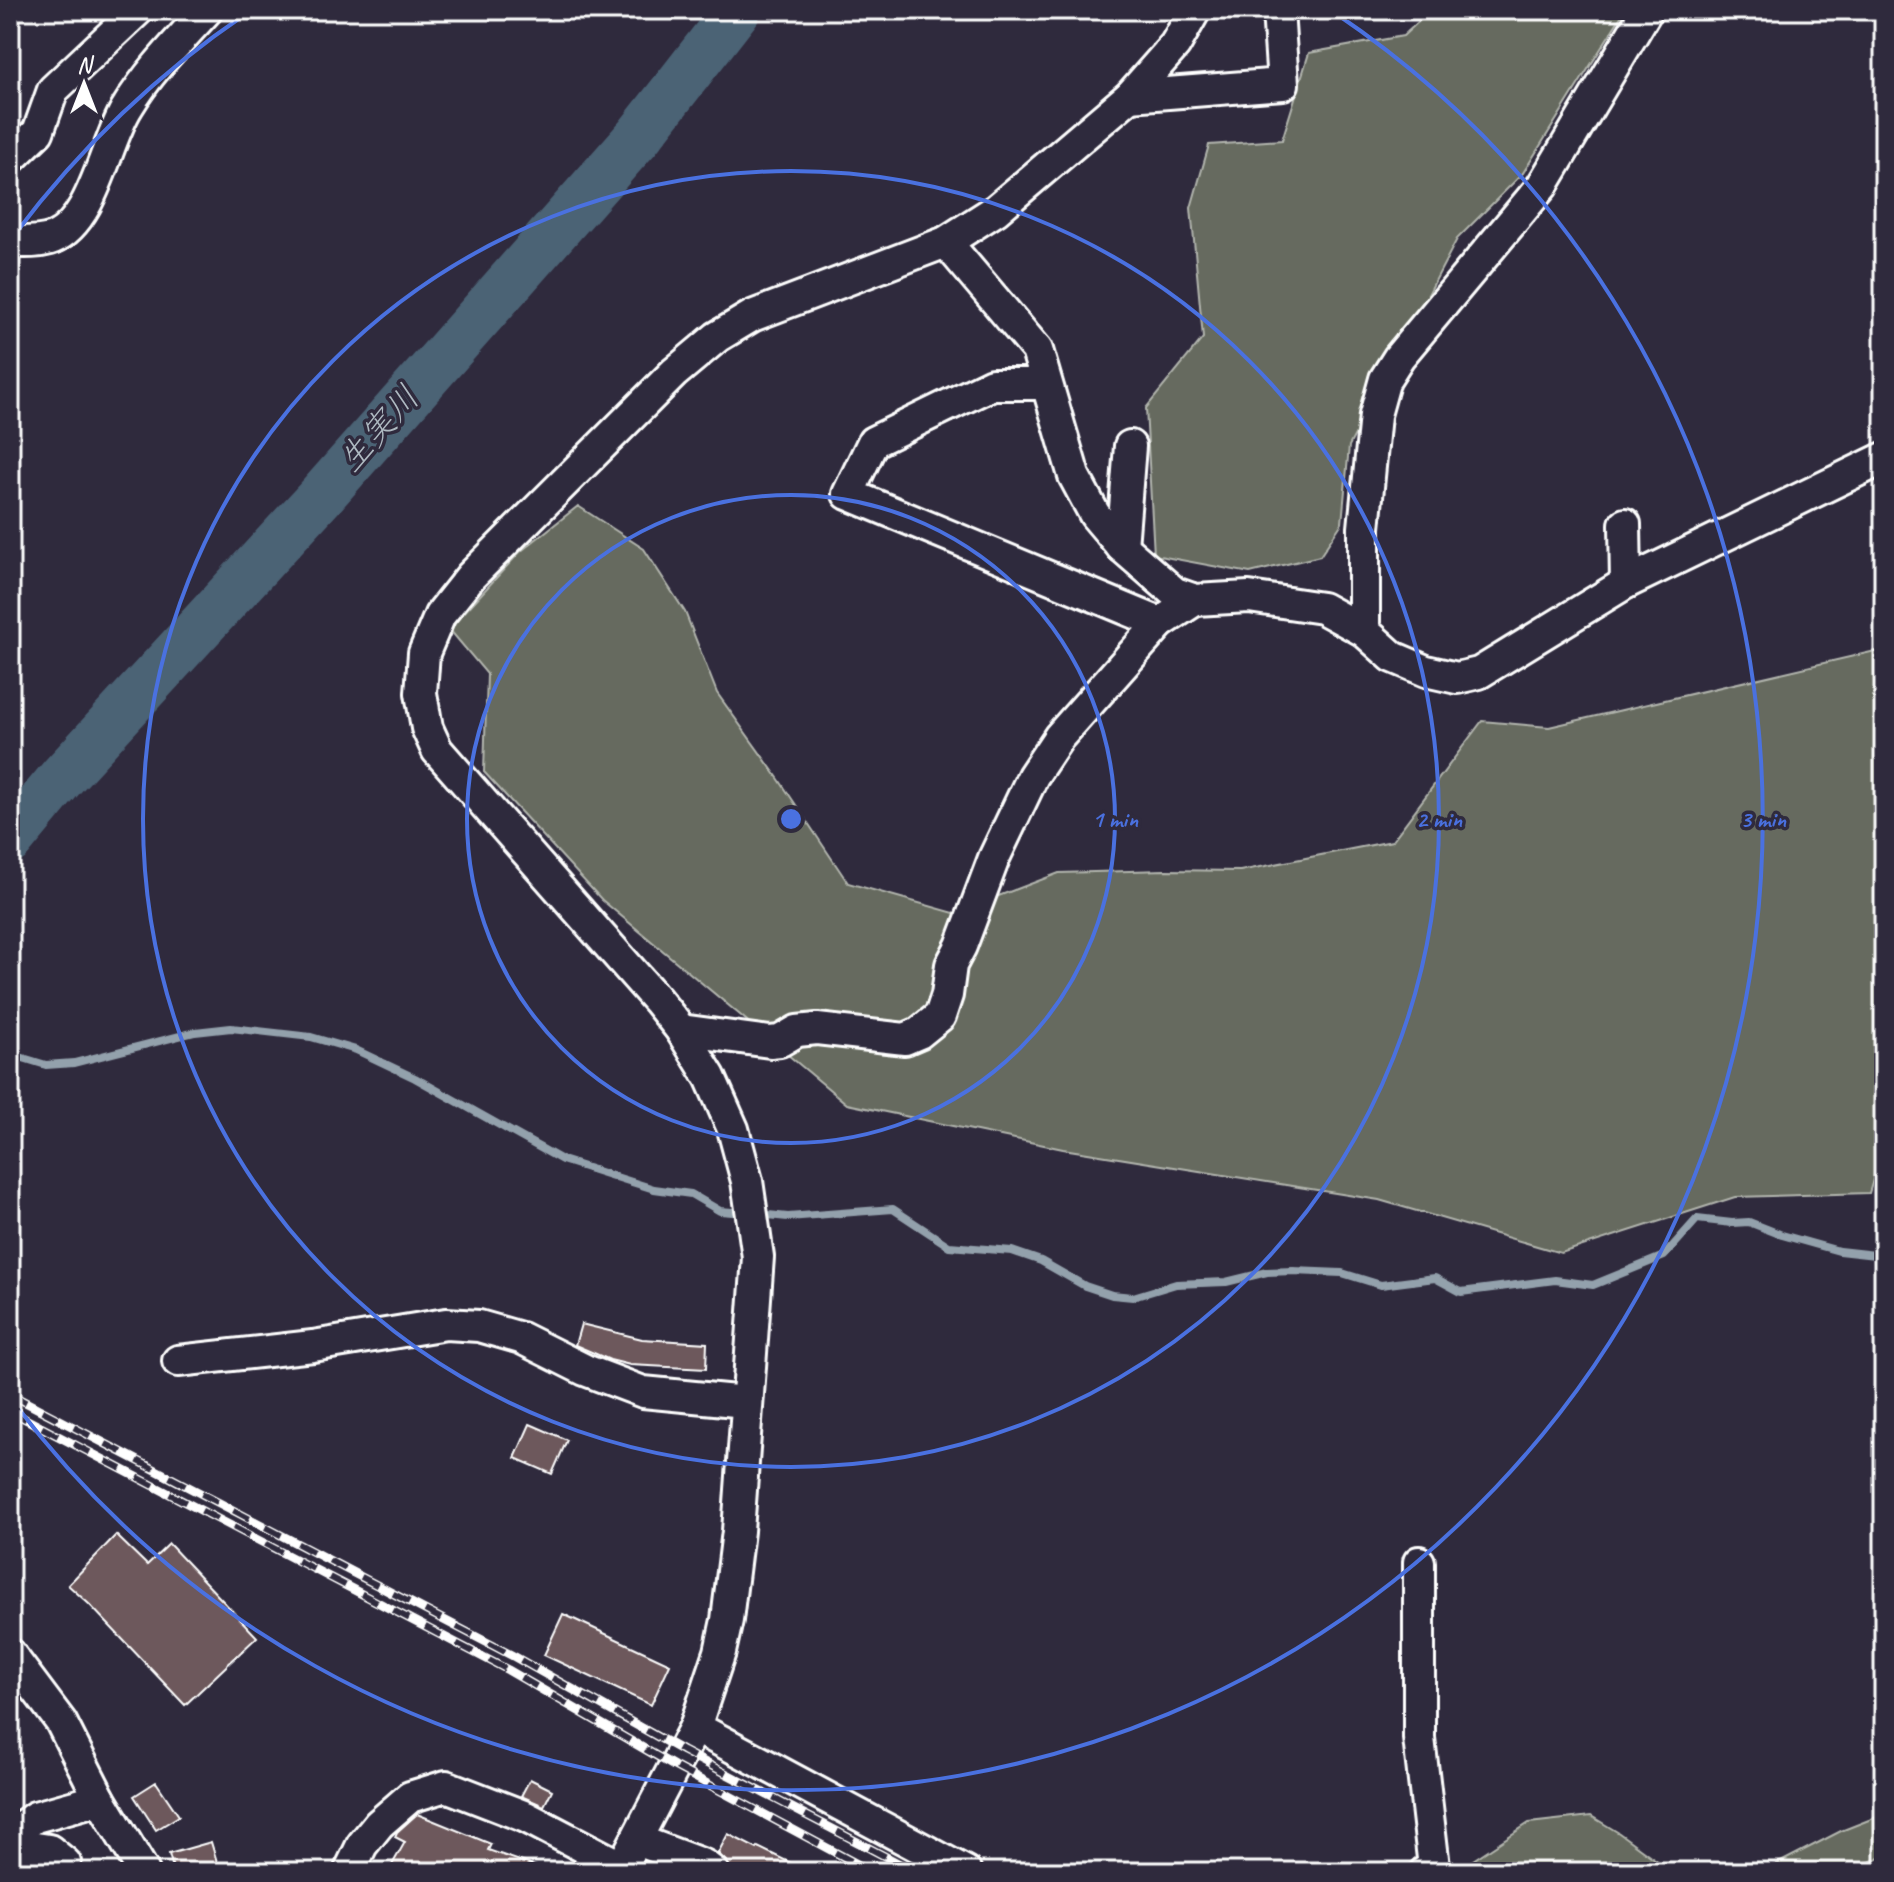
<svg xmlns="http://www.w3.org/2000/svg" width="1894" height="1882" font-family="Caveat,'Klee One',sans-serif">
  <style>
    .green { fill: #666b5e; stroke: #b2b5ae; stroke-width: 2 }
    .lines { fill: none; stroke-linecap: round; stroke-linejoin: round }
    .stream { stroke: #93a1ac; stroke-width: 8 }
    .river { stroke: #4b6375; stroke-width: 48 }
    .building { fill: #6d585b; stroke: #fff; stroke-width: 2 }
    .minor-casing { stroke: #fff; stroke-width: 36 }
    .minor { stroke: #2f2a3d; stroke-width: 30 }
    .rail-casing { stroke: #fff; stroke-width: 9 }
    .rail { stroke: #2f2a3d; stroke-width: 6; stroke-dasharray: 18; stroke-linecap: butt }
    .ring { fill: none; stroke: #4a71e0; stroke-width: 4 }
    .labels { text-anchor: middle; stroke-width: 7; stroke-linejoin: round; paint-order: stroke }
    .water-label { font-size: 34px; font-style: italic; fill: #aeb9c1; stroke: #2f2a3d }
    .centre { fill: #4a71e0; stroke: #2f2a3d; stroke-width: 4 }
    .ring-label { font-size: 24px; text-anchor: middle; font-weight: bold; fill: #4a71e0; stroke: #2f2a3d; stroke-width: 7; stroke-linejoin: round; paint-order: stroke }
  </style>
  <rect width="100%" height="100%" fill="#2f2a3d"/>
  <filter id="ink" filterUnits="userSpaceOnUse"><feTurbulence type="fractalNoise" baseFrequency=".0125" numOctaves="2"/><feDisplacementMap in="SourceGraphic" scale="16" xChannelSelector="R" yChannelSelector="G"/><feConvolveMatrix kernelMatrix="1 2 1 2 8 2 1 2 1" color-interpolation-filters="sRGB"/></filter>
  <g filter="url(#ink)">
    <!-- green -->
    <g class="green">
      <polygon points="1431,10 1625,10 1523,173 1457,239 1349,446 1342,523 1320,556 1250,573 1154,555 1146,408 1203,338 1191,208 1209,145 1282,140 1309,53 1403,36"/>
      <polygon points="578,506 644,549 685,612 717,693 778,778 848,883 954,913 1059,873 1165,870 1240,871 1392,841 1482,721 1549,727 1884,649 1884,1144 1869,1193 1735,1197 1561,1253 1379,1200 1063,1149 847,1104 602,900 484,772 487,674 449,629 520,552"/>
      <polygon points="1884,1814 1884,1855 1849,1872 1455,1872 1529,1823 1591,1816 1619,1833 1663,1865 1773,1866 1841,1831"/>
    </g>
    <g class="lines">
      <!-- stream -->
      <g class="stream">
        <polyline points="10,1054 46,1065 74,1063 195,1032 231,1028 311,1037 356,1050 415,1078 562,1160 654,1189 691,1194 720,1211 745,1213"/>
        <polyline points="758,1214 788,1217 893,1209 949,1246 1012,1251 1041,1261 1085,1286 1112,1295 1133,1297 1176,1284 1226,1282 1267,1272 1293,1271 1342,1273 1381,1285 1435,1278 1461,1292 1555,1280 1593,1285 1664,1256 1697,1219 1732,1223 1749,1222 1782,1235 1839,1251 1884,1256"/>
      </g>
      <!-- river -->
      <polyline class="river" points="10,840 63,776 321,496 638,137 737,10"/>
    </g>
    <!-- building -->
    <g class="building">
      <polygon points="581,1324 642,1339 707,1343 706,1369 630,1365 610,1360 575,1345"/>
      <polygon points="530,1424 567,1440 552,1474 515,1458"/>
      <polygon points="116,1535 147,1565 169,1544 257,1637 185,1705 89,1604 68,1585"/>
      <polygon points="563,1614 670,1664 651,1705 544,1655"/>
      <polygon points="530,1779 552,1790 544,1806 521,1796"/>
      <polygon points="156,1782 179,1816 156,1830 134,1796"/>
      <polygon points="417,1814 491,1844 488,1850 540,1868 540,1872 388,1872 405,1842 395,1837 397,1832"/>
      <polygon points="728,1834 757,1849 758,1847 809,1872 731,1872 729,1865 718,1853"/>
      <polygon points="211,1842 220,1872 174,1872 169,1854"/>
    </g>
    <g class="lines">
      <defs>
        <g id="minor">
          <polyline points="1130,96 1283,84 1278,10"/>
          <polyline points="10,159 38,132 53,90 138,10"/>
          <path d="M10,242c14,0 30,1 43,-4 42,-18 52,-97 75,-132 21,-35 52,-66 79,-96"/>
          <polyline points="946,242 1037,350 1074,476 1095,515 1122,547 1175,593 1195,600 1249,597 1322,608 1364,631 1393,657 1426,671 1457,678 1479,673 1626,583 1884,458"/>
          <polyline points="1046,384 992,384 873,442 848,494 1160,623"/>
          <polyline points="1625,524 1626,583"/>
          <polyline points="1122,547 1130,446"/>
          <polyline points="1364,631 1364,528 1375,415 1385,379 1399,357 1542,186 1647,10"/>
          <polyline points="681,1030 770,1042 780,1041 797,1031 817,1029 905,1039 919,1033 940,1016 947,995 951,965 961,946 994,858 1033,776 1059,737 1160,623 1195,600"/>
          <polyline points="178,1361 313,1346 446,1324 479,1326 521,1338 585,1370 643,1392 746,1402"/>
          <polyline points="1419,1562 1419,1738 1434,1867 1425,1872"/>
          <polyline points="10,1654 61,1722 100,1799 144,1872"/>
          <polyline points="695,1727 966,1872"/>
          <polyline points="10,1835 35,1817 100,1799"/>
          <polyline points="637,1840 704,1865 713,1872"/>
          <polyline points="10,1844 49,1850 65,1863 64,1872"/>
          <polyline points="349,1872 362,1845 379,1824 410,1797 446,1786 526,1817 622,1867"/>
          <polyline points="619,1872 695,1727 720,1652 727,1620 738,1531 758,1257 747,1181 733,1129 710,1077 681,1030 657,1000 437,750 427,728 421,693 424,653 440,615 471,576 674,373 717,337 752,316 946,242 996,210 1130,96 1175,45 1195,10"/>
        </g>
      </defs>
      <!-- minor casing -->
      <use href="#minor" class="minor-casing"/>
      <!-- minor -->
      <use href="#minor" class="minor"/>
      <defs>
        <g id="rail">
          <polyline points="10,1394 515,1657 683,1751 915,1872"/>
          <polyline points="10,1411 508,1670 674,1766 872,1872"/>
        </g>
      </defs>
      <!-- rail casing -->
      <use href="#rail" class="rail-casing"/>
      <!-- rail -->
      <use href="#rail" class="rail"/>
    </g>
  </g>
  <!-- distance rings -->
  <g class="ring">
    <circle cx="791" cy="819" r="324"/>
    <circle cx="791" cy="819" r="648"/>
    <path d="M15 234A972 972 0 0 1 247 13M1335 13A972 972 0 1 1 15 1404"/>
  </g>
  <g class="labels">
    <!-- water labels -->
    <g class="water-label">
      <text transform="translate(378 428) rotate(-48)" y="12">生実川</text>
    </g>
  </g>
  <circle cx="791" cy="819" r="12" class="centre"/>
  <g class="ring-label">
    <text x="1115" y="827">1 min</text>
    <text x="1439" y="827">2 min</text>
    <text x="1763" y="827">3 min</text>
  </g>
  <!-- margin -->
  <rect width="1894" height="1882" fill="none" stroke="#2f2a3d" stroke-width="40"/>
  <rect x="20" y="20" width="1854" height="1842" fill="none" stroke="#fff" stroke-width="3" filter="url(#ink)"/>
  <!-- north arrow -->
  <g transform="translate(84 84)" stroke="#2f2a3d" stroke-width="6" paint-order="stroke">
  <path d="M0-6L14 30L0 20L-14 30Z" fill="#ffffff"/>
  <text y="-12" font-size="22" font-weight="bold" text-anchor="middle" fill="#ffffff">N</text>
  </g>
</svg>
